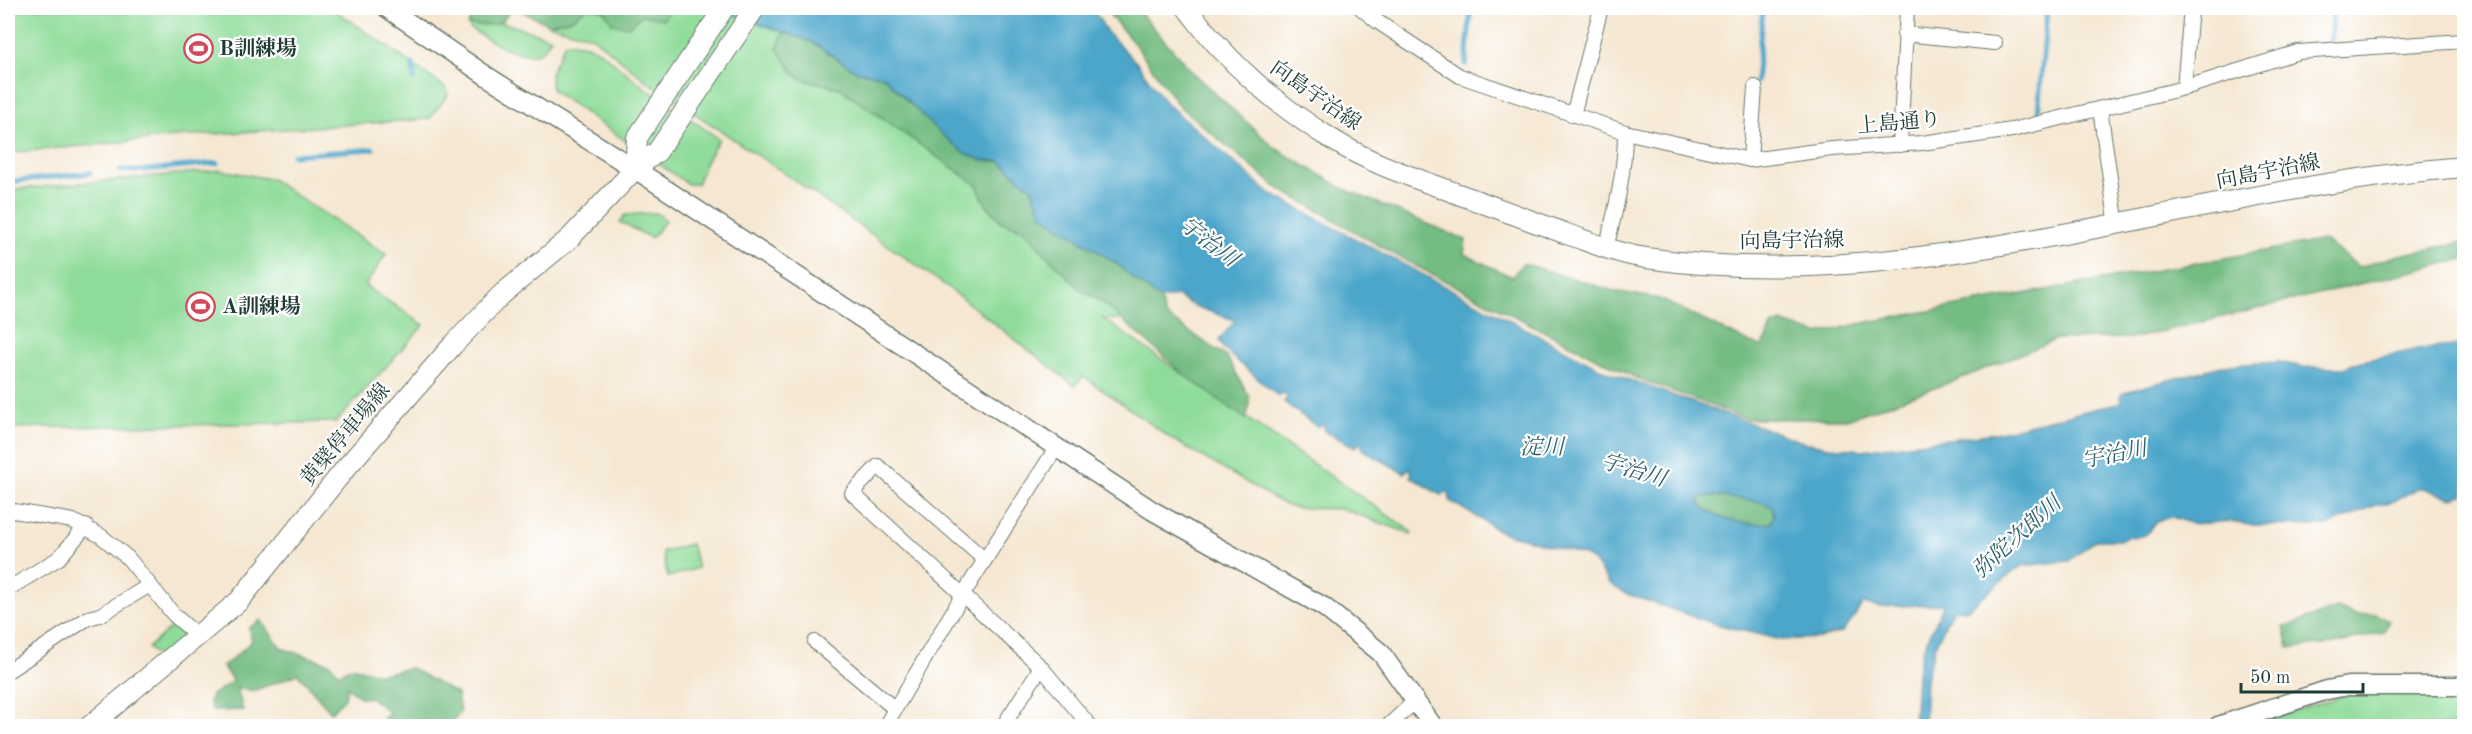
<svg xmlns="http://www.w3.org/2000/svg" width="2472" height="734" font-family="'Old Standard TT','Noto Serif JP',serif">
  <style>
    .green { fill: #8fdc9a; stroke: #578c67; stroke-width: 1.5 }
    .forest { fill: #73bc82; stroke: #497c5b; stroke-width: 1.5 }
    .water { fill: #4ca6ca; stroke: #36727f; stroke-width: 1.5; fill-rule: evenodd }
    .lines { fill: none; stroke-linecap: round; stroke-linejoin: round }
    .stream { stroke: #4ca6ca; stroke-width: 5 }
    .minor-casing { stroke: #6a786b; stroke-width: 16 }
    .tertiary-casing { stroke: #6a786b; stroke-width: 21 }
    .secondary-casing { stroke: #6a786b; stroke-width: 22 }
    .minor { stroke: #fff; stroke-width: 14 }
    .tertiary { stroke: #fff; stroke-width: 18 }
    .secondary { stroke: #fff; stroke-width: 20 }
    .labels { text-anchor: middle; stroke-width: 4.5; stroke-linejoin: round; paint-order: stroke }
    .poi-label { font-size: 21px; font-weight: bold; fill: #1f3d34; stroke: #fff; text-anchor: start }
    .street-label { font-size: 21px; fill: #1f3d34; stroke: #fff }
    .water-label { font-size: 22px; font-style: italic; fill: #2f6268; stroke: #fff }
  </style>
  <rect width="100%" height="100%" fill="#fff"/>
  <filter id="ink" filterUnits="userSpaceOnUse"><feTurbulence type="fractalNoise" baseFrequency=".0167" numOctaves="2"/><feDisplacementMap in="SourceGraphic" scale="12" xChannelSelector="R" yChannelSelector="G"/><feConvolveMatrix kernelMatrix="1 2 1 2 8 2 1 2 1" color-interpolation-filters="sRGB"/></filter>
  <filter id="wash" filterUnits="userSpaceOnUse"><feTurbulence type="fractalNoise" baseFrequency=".008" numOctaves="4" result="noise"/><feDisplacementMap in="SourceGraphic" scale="24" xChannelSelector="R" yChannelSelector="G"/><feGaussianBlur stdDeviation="1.35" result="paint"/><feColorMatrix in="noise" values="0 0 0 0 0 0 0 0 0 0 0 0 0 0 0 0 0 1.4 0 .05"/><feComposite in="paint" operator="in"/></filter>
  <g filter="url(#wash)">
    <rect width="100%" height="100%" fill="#f5e7d1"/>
    <!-- green -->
    <g class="green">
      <polygon points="8,8 332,8 446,88 448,95 429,119 186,136 8,153"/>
      <polygon points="587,8 603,10 607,15 650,15 663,19 673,8 714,8 784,32 777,48 805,80 840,88 977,185 985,203 1002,222 1025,230 1080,289 1102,302 1123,320 1103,319 1412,532 1411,534 1343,509 1297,508 1285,505 1172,439 1083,376 1075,386 946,286 787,175 645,80 593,37 548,24 571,19"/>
      <path d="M501,22l50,16c-3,4 -6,12 -11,14 -17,10 -55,-14 -69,-23l-3,-4 28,-1z"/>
      <polygon points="565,42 587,45 601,52 644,87 719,139 706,161 697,184 688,184 552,90 550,74"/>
      <polygon points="220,170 271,179 386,254 365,286 424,325 336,422 8,428 8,190"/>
      <polygon points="656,213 666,220 651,238 620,222 625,215"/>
      <polygon points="691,544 698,568 668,577 662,552"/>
      <polygon points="178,621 196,637 165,662 148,648"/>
      <polygon points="2457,692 2454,726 2247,726 2348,694"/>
    </g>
    <!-- forest -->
    <g class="forest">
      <path d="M481,8h106l-16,11 -23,5 -33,-16c-7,3 -9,10 -15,14 -7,5 -23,3 -32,3l3,-7z"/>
      <polygon points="597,8 673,8 663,19 642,15 628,27 613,24 604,10"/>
      <polygon points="1104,8 1136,8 1195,75 1275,148 1342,188 1466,240 1464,254 1512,277 1523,263 1614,291 1660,299 1750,343 1763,346 1771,326 1781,322 1817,334 1868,322 2324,240 2359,267 2399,255 2464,242 2464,259 2135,338 2057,339 1957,380 1847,419 1747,419 1632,376 1410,263 1276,187 1179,106 1137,47"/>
      <polygon points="784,32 812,42 856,71 883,76 909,103 981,160 1000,161 1032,189 1042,215 1119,265 1130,276 1160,299 1166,316 1227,357 1249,396 1249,408 1246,419 1188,378 1102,302 1080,289 1046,255 1025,230 1002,222 985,203 977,185 840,88 805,80 795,75 777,48"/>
      <path d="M1714,496l44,5 14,6 2,9 -4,7c-23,3 -57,-2 -71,-21l1,-5z"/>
      <polygon points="2337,608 2355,615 2376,614 2389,620 2384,632 2334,644 2289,648 2284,627"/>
      <polygon points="261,620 281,648 329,663 339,674 351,667 380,674 411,668 457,694 460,712 449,726 378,726 389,712 370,697 362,698 347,687 345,698 331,712 298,674 253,691 237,688 243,710 213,711 209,702 212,695 233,681 223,667 252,641 249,628"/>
    </g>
    <!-- water -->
    <path class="water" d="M714,8h374l6,2 13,22 30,31 28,39 104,91 336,178 198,71 26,5 33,3 134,-17 126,-31 -2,-6 4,-4 101,-27 54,-3 25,5 39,1 19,-7 58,-12 44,-4v150l-12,3 -29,-10 -7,1 -18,11 -24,6 -47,20 -80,-1c-19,-8 -38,1 -57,-2 -8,-1 -14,-7 -22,-6 -20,3 -15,25 -40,19l-7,4h-25l-27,21 -48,5 -55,44 -13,-1 -18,37 -9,33 -2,47h-10l3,-51 5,-24 22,-47 -66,3 -15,-4 -12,19 -9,10 -20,6 -41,2 -66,-16 -91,-31 -15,-10 -15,-21 -10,-7 -81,-22 -53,-32 -1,-8 -3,-1 -4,4 -31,-19v-8h-3l-4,4 -41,-23 -2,-6 -2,-1 -4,4 -31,-16v-7l-7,3 -33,-25 3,-4 -1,-4 -3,-1 -5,3 -53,-46 -6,-10 16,-19 -1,-1 -40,-14 -17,-10 -17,3 -30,-23 -11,-11 -77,-50 -10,-26 -32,-28 -19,-1 -18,-8 -25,-21 -55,-55 -27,-5 -44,-29zM1714,496l44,5 14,6 2,9 -4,7c-23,3 -57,-2 -71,-21l1,-5z"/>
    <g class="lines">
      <!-- stream -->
      <g class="stream">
        <polyline points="2330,45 2333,8"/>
        <polyline points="413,64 414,79"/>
        <polyline points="1466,64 1471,8"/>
        <polyline points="1756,82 1763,8"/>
        <polyline points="2038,114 2047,8"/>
        <polyline points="293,155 373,149"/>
        <polyline points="120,170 135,171 217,163"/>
        <polyline points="8,182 90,173"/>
      </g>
    </g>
  </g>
  <g filter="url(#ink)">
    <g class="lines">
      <defs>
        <g id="minor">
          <polyline points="1361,8 1378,22 1460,76 1625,132 1750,160 1832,149 1922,143 2012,130 2184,88 2298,52 2464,41"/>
          <polyline points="1904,34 1995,43"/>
          <polyline points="2184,88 2191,8"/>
          <polyline points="2100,109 2117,226"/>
          <polyline points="1573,115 1601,8"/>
          <polyline points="1900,145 1907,8"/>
          <polyline points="1750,160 1755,87"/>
          <path d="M1606,248c10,-38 19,-76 19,-116"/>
          <polyline points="8,510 73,521 101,536 128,558 174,615 199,637"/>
          <polyline points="985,560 878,466 852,493 1041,667 1090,726"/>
          <polyline points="8,589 59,558 86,526"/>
          <polyline points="815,642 895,709"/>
          <polyline points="8,671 88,618 100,615 150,585"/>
          <polyline points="885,726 962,596 1056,448"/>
          <polyline points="1003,726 1041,667"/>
          <polyline points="1388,726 1414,702"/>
        </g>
        <g id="tertiary">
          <polyline points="387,8 488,77 635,169 1153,511 1324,607 1381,653 1433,726"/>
          <polyline points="2218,726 2327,690 2348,686 2464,686"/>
        </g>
        <g id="secondary">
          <path d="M1187,8c38,52 90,98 146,132 38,24 83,38 125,54 37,13 73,27 109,40 26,9 51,20 79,24 277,40 545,-70 818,-91"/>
          <polyline points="635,169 637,138 724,8"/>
          <polyline points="90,726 239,601 345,469 453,345 501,295 569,239 635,169 657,152 755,8"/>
        </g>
      </defs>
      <!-- minor casing -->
      <use href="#minor" class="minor-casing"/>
      <!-- tertiary casing -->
      <use href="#tertiary" class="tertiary-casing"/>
      <!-- secondary casing -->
      <use href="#secondary" class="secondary-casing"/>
      <!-- minor -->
      <use href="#minor" class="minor"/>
      <!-- tertiary -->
      <use href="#tertiary" class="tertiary"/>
      <!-- secondary -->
      <use href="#secondary" class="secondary"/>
    </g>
  </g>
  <!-- icons -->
  <defs>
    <symbol id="stadium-ring" viewBox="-11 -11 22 22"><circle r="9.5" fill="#fff" stroke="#d1495b" stroke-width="1.5"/><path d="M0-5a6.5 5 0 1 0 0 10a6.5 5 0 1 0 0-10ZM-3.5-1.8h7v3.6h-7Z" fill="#d1495b"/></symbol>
  </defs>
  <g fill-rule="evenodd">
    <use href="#stadium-ring" x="182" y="32" width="33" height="33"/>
    <use href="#stadium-ring" x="184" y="290" width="33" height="33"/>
  </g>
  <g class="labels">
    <!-- poi labels -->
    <g class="poi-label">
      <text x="219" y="55">B訓練場</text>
      <text x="222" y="313">A訓練場</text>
    </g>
    <!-- street labels -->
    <g class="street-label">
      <text transform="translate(1316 95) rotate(35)" y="7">向島宇治線</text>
      <text transform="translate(1899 122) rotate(-5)" y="7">上島通り</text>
      <text transform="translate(2268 171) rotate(-11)" y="7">向島宇治線</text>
      <text transform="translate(1792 240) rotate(-1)" y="7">向島宇治線</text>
      <text transform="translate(345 434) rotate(-50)" y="7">黄檗停車場線</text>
    </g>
    <!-- water labels -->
    <g class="water-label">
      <text transform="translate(1210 241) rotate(37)" y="8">宇治川</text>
      <text x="1542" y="454">淀川</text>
      <text transform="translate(2114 453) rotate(-11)" y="8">宇治川</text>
      <text transform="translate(1634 469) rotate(17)" y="8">宇治川</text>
      <text transform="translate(2016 536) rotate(-42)" y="8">弥陀次郎川</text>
    </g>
  </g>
  <!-- margin -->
  <rect width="2472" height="734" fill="none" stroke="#fff" stroke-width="30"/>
  <!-- scale -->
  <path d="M2241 683v9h122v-9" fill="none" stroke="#1f3d34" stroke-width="3"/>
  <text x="2250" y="683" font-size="18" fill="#1f3d34" stroke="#ffffff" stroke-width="4.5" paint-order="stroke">50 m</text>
</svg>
